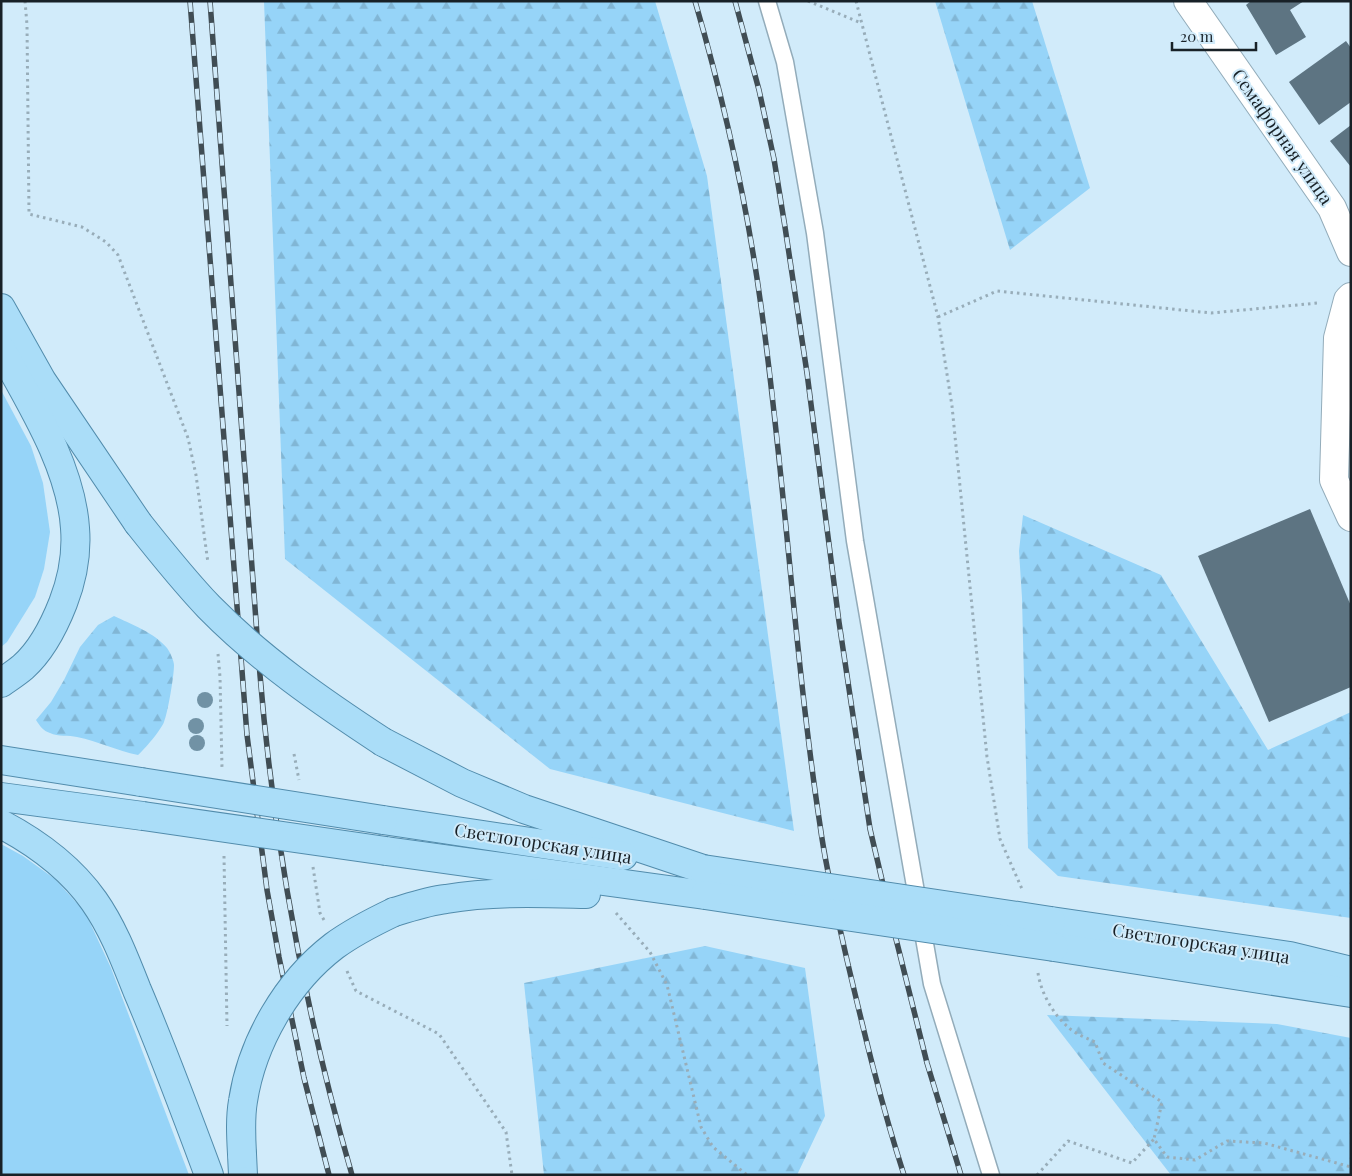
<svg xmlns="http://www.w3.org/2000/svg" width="1352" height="1176" font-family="'Playfair Display',serif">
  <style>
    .green { fill: #96d4f8 }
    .forest { fill: url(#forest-firs) }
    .building { fill: #5d7482 }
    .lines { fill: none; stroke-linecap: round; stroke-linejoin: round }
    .lane-casing { stroke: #93acba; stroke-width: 19 }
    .street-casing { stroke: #93acba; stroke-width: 30 }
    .primary-casing { stroke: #528cac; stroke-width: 30 }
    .path { stroke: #98adb9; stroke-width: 3; stroke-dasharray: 2.5 4; stroke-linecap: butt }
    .lane { stroke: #fff; stroke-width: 16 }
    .street { stroke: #fff; stroke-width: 28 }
    .primary { stroke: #aaddf8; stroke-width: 28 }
    .rail-casing { stroke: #404d54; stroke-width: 5.5 }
    .rail { stroke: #d1ebfa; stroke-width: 4; stroke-dasharray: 11; stroke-linecap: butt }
    .primary-bridge-casing { stroke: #528cac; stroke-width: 30; stroke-linecap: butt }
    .primary-bridge { stroke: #aaddf8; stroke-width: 28 }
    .tree { fill: #7192a5 }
    .labels { text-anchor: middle; stroke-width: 4; stroke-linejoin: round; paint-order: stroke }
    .street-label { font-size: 18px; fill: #182127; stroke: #d1ebfa }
  </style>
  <defs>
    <pattern id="forest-firs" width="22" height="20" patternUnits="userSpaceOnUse" patternTransform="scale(1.25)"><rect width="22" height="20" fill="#96d4f8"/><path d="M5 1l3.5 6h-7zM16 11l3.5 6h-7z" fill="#81b6d5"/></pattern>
  </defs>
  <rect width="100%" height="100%" fill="#d1ebfa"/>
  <!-- green -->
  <g class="green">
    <polygon points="1,390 31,446 43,483 50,532 44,569 35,597 7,642 1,647"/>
    <polygon points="1,844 23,856 55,879 85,912 111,968 189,1175 1,1175"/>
  </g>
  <!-- forest -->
  <g class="forest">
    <polygon points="264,1 655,1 707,176 794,831 550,769 285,559"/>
    <polygon points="935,1 1032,1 1090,188 1010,250"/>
    <polygon points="1023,515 1161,575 1268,750 1351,712 1351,918 1058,876 1028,848 1022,598 1019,551"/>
    <path d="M114,616c17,8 41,17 53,32 3,4 7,13 7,17 0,11 -6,47 -10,57 -3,8 -20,28 -26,33 -21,-4 -40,-14 -61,-18 -8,-2 -19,0 -27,-4 -7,-2 -10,-7 -14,-13l15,-18 13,-22 16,-33 18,-22z"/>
    <polygon points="705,946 805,968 825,1116 797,1175 544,1175 524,983"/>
    <polygon points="1047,1015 1277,1024 1351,1038 1351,1175 1171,1175"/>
  </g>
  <!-- building -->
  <g class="building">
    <polygon points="1251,1 1304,1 1290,10 1306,37 1276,55 1246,5"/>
    <polygon points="1346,41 1351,48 1351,102 1319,125 1289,82"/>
    <polygon points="1351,125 1351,167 1330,141"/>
    <polygon points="1310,509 1351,606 1351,687 1269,722 1198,556"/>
  </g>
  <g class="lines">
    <defs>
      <polyline id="lane" points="767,1 785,62 815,233 855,541 932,984 991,1175"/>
      <g id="street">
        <polyline points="1188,1 1332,208 1351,252"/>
        <polyline points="1351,297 1348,300 1338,338 1334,480 1351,517"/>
      </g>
      <g id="primary">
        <polyline points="1,308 42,381 138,523"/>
        <path d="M1,349c29,53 70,117 74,179 2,25 -3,52 -12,75 -9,23 -22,48 -40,64 -7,6 -15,11 -22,16"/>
        <polyline points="383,742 462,783 524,809 703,869"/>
        <polyline points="1,760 141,782"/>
        <polyline points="1,797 143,816"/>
        <polyline points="383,820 623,856"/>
        <path d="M1,824c36,19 69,43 93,77 19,27 31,59 43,89 26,61 49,123 72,185"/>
        <polyline points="386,851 705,895"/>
        <path d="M394,912c17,-5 34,-11 52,-13 46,-8 94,-6 140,-5"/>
        <polyline points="1051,921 1290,956 1351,971"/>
        <polyline points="1054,947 1351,993"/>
        <polyline points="242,1154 243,1175"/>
      </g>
    </defs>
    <!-- lane casing -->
    <use href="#lane" class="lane-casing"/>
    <!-- street casing -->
    <use href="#street" class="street-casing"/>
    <!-- primary casing -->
    <use href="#primary" class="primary-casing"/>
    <!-- path -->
    <g class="path">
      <polyline points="25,1 27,25 29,214 82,227 106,242 118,255 188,438 196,475 208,563"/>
      <polyline points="808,1 861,23"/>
      <polyline points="856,1 938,317 952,406 987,757 1000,839 1022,889"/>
      <polyline points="938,317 997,291 1211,313 1318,303"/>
      <polyline points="218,654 220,677 222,768"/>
      <polyline points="294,754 299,780"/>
      <polyline points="224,856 227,1026"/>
      <polyline points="313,867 320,913 324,920"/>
      <polyline points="616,913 650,952 667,985 701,1127 713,1147 747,1175"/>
      <polyline points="347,971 356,991 439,1034 506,1132 512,1175"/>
      <path d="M1038,973c3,20 15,41 30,54 7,7 19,11 27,15l8,21 59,39 -8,37 13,18 28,3 32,-19 37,2 87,24"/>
      <polyline points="1037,1175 1068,1141 1132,1163 1154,1139"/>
    </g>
    <!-- lane -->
    <use href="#lane" class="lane"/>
    <!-- street -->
    <use href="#street" class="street"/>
    <!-- primary -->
    <use href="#primary" class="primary"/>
    <defs>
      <g id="rail">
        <polyline points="190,1 247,735 267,890 279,957 304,1078 329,1175"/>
        <path d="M210,1l50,674c14,169 45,337 92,500"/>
        <path d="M695,1c29,100 52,202 66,305 24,172 33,347 59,519 6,45 17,90 27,135 17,72 34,144 57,215"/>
        <polyline points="735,1 759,90 774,159 785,227 807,373 839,622 870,829 894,931 927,1063 961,1175"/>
      </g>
    </defs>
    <!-- rail casing -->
    <use href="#rail" class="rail-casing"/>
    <!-- rail -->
    <use href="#rail" class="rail"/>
    <defs>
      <g id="primary-bridge">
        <path d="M138,523c23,29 46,58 71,84 52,53 113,95 174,135"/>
        <polyline points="141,782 383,820"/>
        <polyline points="143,816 386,851"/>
        <polyline points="703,869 1051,921"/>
        <polyline points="705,895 1054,947"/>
        <path d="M242,1154c-1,-18 -2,-36 1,-53 9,-59 44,-119 91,-155 19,-14 39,-24 60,-34"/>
      </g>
    </defs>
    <!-- primary-bridge casing -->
    <use href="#primary-bridge" class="primary-bridge-casing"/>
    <!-- primary-bridge -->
    <use href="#primary-bridge" class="primary-bridge"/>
  </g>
  <!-- trees -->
  <g class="tree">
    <circle cx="205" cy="700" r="8"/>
    <circle cx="196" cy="726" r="8"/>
    <circle cx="197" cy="743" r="8"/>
  </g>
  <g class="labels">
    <!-- street labels -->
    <g class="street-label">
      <text transform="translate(1282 137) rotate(55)" y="6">Семафорная улица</text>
      <text transform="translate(543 844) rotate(9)" y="6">Светлогорская улица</text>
      <text transform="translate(1201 944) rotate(9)" y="6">Светлогорская улица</text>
    </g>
  </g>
  <!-- border -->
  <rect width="1352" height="1176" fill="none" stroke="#182127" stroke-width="5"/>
  <!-- scale -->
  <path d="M1172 42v8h84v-8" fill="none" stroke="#182127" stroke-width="2.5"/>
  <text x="1180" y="42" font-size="15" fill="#182127" stroke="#d1ebfa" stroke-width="4" paint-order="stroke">20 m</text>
</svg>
